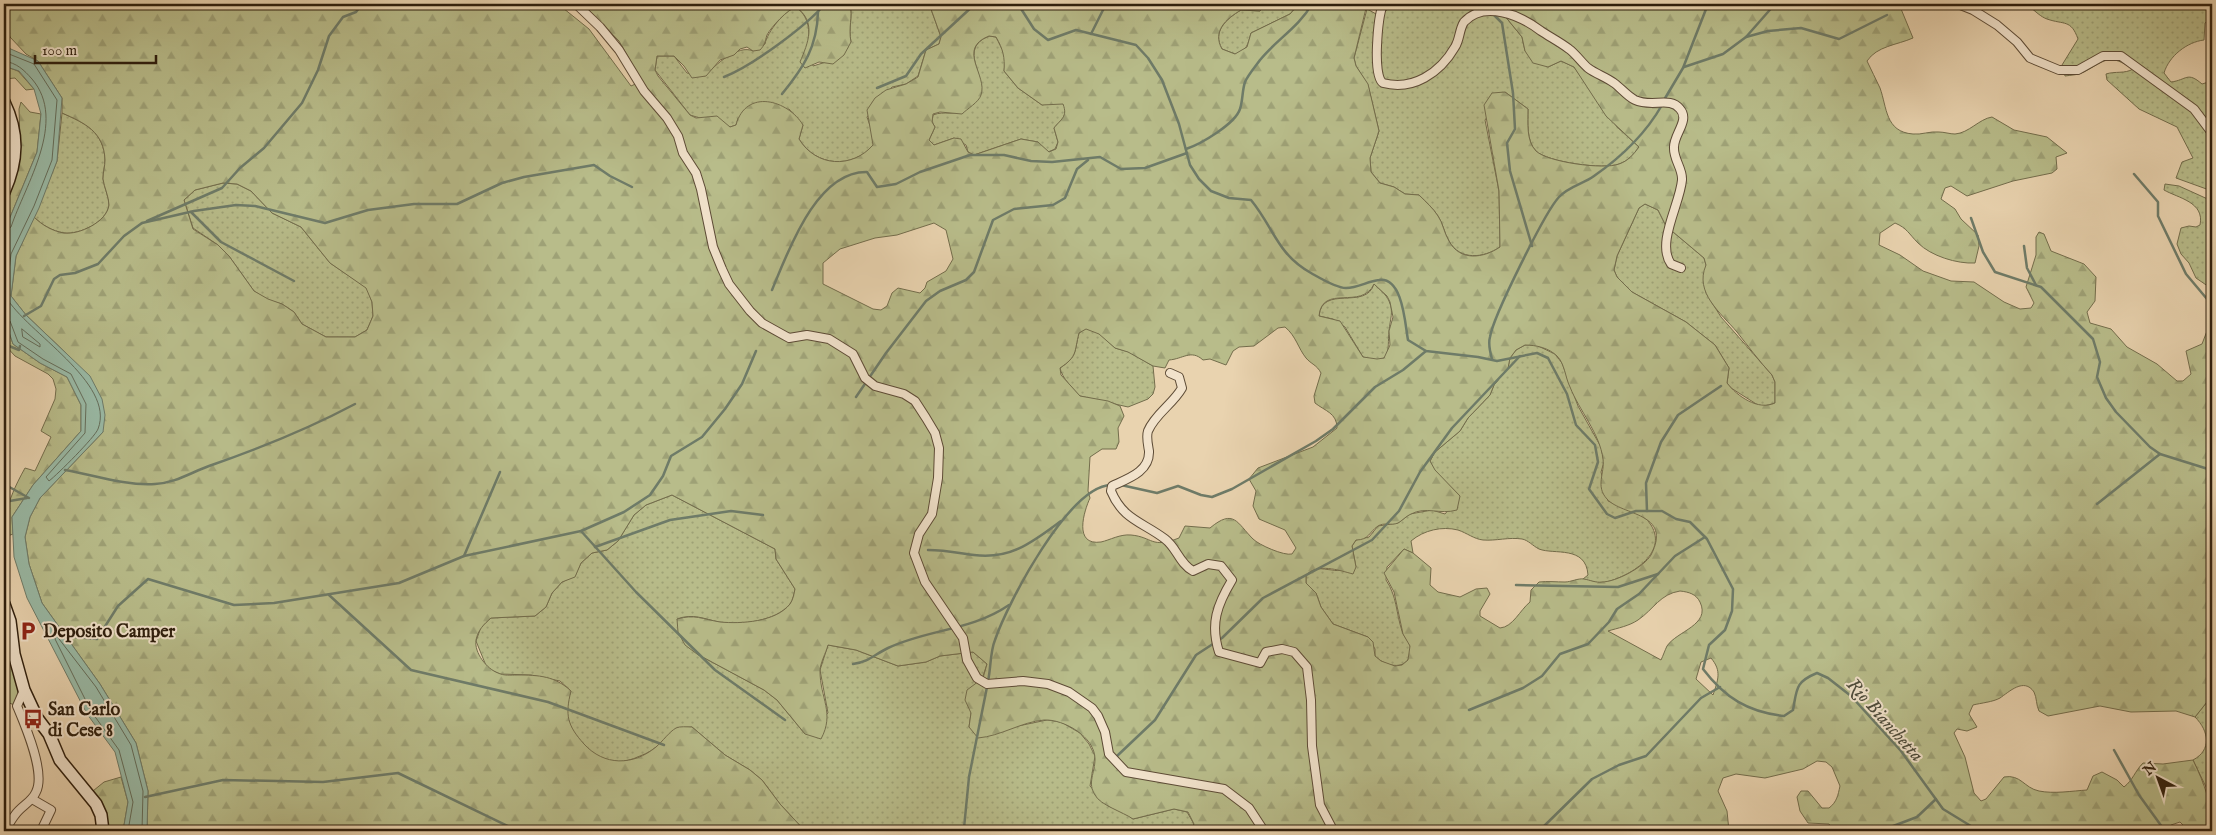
<svg xmlns="http://www.w3.org/2000/svg" width="2216" height="835" font-family="'IM FELL English',serif">
  <style>
    .grass { fill: url(#grass-dots); stroke: #736d4c }
    .forest { fill: url(#forest-firs); stroke: #736d4c; fill-rule: evenodd }
    .water { fill: #99b9a5; stroke: #6e7b68 }
    .lines { fill: none; stroke-linecap: round; stroke-linejoin: round }
    .shore { stroke: #646c59; stroke-width: 1 }
    .stream { stroke: #6e7b68; stroke-width: 2.5 }
    .street-casing { stroke: #5d4b36; stroke-width: 10 }
    .secondary-casing { stroke: #2e1e0d; stroke-width: 14 }
    .street { stroke: #f1e2cb; stroke-width: 8 }
    .secondary { stroke: #f1e2cb; stroke-width: 11 }
    .labels { text-anchor: middle; stroke-width: 4; stroke-linejoin: round; paint-order: stroke }
    .poi-label { font-size: 18px; font-weight: bold; fill: #2e1e0d; stroke: #f1e2cb; text-anchor: start }
    .water-label { font-size: 19px; font-style: italic; fill: #4e4c3b; stroke: #f1e2cb }
  </style>
  <defs>
    <pattern id="grass-dots" width="8" height="8" patternUnits="userSpaceOnUse" patternTransform="scale(1.25)"><rect width="8" height="8" fill="#b8bc8a"/><path d="M2 2h.1M6 6h.1" fill="none" stroke="#9ea176" stroke-width="1.8" stroke-linecap="round"/></pattern>
    <pattern id="forest-firs" width="22" height="20" patternUnits="userSpaceOnUse" patternTransform="scale(1.25)"><rect width="22" height="20" fill="#b8bc8a"/><path d="M5 1l3.5 6h-7zM16 11l3.5 6h-7z" fill="#9ea176"/></pattern>
  </defs>
  <rect width="100%" height="100%" fill="#e9d3af"/>
  <filter id="stains"><feTurbulence type="fractalNoise" baseFrequency=".004" numOctaves="4"/><feColorMatrix values="0 0 0 0 .2 0 0 0 0 .09 0 0 0 0 .02 0 0 0 .5 -.17"/></filter>
  <radialGradient id="worn" r=".72"><stop offset=".6" stop-color="#630" stop-opacity="0"/><stop offset="1" stop-color="#630" stop-opacity=".3"/></radialGradient>
  <!-- grass -->
  <g class="grass">
    <path d="M850,4h84l-3,5 10,28 -2,7 -13,6 -8,26 -12,8 -14,3 -25,30 7,20v8c-22,24 -58,22 -75,-6l4,-14 -14,-16 -51,9 -2,7 -6,2 -40,-12 -35,-45 2,-14h17l13,17 18,3c10,-11 33,-32 48,-25l12,-7c2,-12 20,-34 31,-37 13,10 13,21 13,35 0,8 2,16 4,24l13,-4 25,-20c-3,-15 2,-24 -1,-38z"/>
    <path d="M1266,4h33l-9,10 -39,19c-3,11 -4,18 -16,21l-13,-5c-10,-17 4,-30 19,-39l19,1z"/>
    <path d="M1389,4h106l27,33 3,14 23,16 13,-6 13,6 43,60 22,20c-6,8 -11,14 -20,17 -15,6 -72,-2 -83,-13 -10,-10 -8,-29 -8,-42l-23,-17 -20,28 14,71 1,56c-16,11 -40,14 -51,-6 -5,-8 -6,-18 -11,-25 -5,-8 -12,-14 -19,-21l-14,-1 -11,-7 -14,-4 -9,-11 -1,-14 9,-27 -11,-46 -12,-19 -2,-8 13,-49 11,6 8,-4z"/>
    <path d="M2032,4h180v14l-7,5 -1,17c-17,2 -35,16 -40,33l7,9c16,-2 16,-11 31,2l10,-3v110l-36,-13 6,-16 11,-4 -16,-31 -38,-18 -32,-29 -1,-6c9,-3 19,0 27,-5 -24,-16 -27,-9 -49,3 -5,3 -13,3 -19,4l-3,-11 16,-26c-7,-20 -14,-14 -31,-20 -6,-2 -12,-8 -17,-12z"/>
    <path d="M989,36l7,1 10,20 -2,14 14,17 24,17 15,-3 7,2c4,13 -3,15 -10,24l4,14 -3,7 -7,3 -10,-10 -17,-3 -47,16 -6,-3 -2,-7 -12,-7 -20,7 -5,-5 6,-13 -3,-5 1,-7c12,-5 22,2 33,-6 38,-23 -16,-57 23,-73z"/>
    <path d="M62,113c23,10 42,19 43,47 0,6 -2,12 -2,19 1,8 6,18 6,26 -2,17 -30,30 -45,28 -12,-2 -22,-8 -30,-16l23,-56z"/>
    <polygon points="223,183 237,184 251,191 272,213 301,227 330,263 367,288 372,302 373,316 367,330 355,337 326,337 302,324 294,312 282,304 268,300 254,291 229,256 218,245 193,228 184,200 195,190"/>
    <path d="M2165,184l14,2 33,15v88l-16,-11 -7,-15 -8,-9 -4,-10 4,-16 8,-2 7,1 4,-2c5,-23 -22,-27 -36,-35z"/>
    <polygon points="1645,204 1658,210 1666,226 1704,258 1706,265 1706,293 1721,317 1772,375 1775,382 1775,403 1761,407 1731,388 1727,383 1729,368 1715,345 1686,322 1632,292 1617,277 1614,270 1617,256 1639,208"/>
    <path d="M1374,284c5,5 12,10 15,17 5,11 1,18 0,30 -2,20 4,35 -26,26l-18,-30 -12,-8 -14,-3c3,-32 47,-5 55,-32z"/>
    <path d="M1086,328l13,5 16,15 14,4 24,14 2,21 -2,7 -5,5 -20,8 -48,-11c-7,-7 -18,-18 -20,-28 18,-12 14,-16 19,-35z"/>
    <path d="M1525,345h11l19,9 7,9 16,43 23,41 3,15 -3,10 7,29c13,6 36,11 43,24 18,29 -23,52 -45,57 -8,2 -16,-1 -23,-3l5,-4c-2,-30 -34,-20 -49,-26 -6,-3 -11,-9 -17,-10 -13,-2 -26,2 -39,1 -9,-1 -16,-7 -25,-10 -16,-4 -34,0 -47,11l2,12 -9,-4 -17,18 -1,13c11,16 10,33 16,51 2,7 9,11 9,21 -1,6 -5,12 -11,13 -9,2 -19,-3 -25,-9v-7l-7,-12 -35,-13 -12,-17 -5,-14 -10,-10v-8c9,-9 15,-6 26,-5 7,2 17,-2 24,-3l-4,-21 4,-6 13,-3 9,-11 20,-3 12,-9 22,-4 13,4 15,-18 -26,-26 -4,-9 5,-9 25,-21 8,-13 22,-23 4,-10 14,-17 2,-10 6,-8z"/>
    <path d="M672,495l103,54 1,10 19,30c-1,5 -2,11 -5,15 -15,18 -49,21 -71,18 -15,-3 -26,-9 -42,-3l20,35 67,36 13,10 28,34 23,-21 -8,-43 8,-25 28,5 42,16 28,-4 14,-6 33,-4 14,12 -16,49 -2,14 49,-1 29,-6 14,2 19,11 9,11 6,12 -5,30 18,20 14,5 11,8 41,-10 13,3 7,12 -3,7h-386l-25,-27 -18,-24 -12,-10 -25,-15 -33,-28 -15,1c-11,10 -22,23 -37,28 -8,4 -18,6 -26,6 -22,-2 -47,-30 -47,-52 0,-6 2,-13 4,-19l-11,-10 -29,-6 -31,-1 -13,-6 -11,-27 5,-14 10,-9 44,-2 11,-9 6,-14 10,-11 13,-6 6,-13 11,-10 15,-3 11,-9 16,-26 12,-10z"/>
    <path d="M2207,702h5v108l-6,-23 -13,-27c19,-10 16,-29 2,-43z"/>
  </g>
  <!-- forest -->
  <g class="forest">
    <path d="M4,4h554l31,25 42,57 11,-5 -23,-40 -36,-37h267c3,14 -2,23 1,38l-7,13 -11,9 -14,-2 -14,6 -5,-6c8,-19 17,-40 -4,-55 -8,2 -25,20 -29,28 -2,6 -2,10 -7,15l-7,1 -6,-4 -7,2 -6,6 -14,5 -14,16 -14,2 -8,-12 -10,-10h-17l-2,14 3,6 32,39 6,3 21,-2 13,11 6,-2c10,-37 52,-25 67,0l-4,14c17,28 53,30 74,6l-6,-35 8,-12 11,-8 20,-6 12,-7 8,-27 13,-6 2,-7 -10,-28 3,-5h332l-6,7 -19,-1c-15,9 -29,21 -19,39l13,5 12,-7 4,-14 39,-19 9,-10h68l-13,54 2,8 12,18 11,47 -9,27 1,14 9,11 14,4 11,7 14,1c7,7 14,13 19,21 5,7 6,17 11,25 11,21 35,17 51,6l-1,-56 -15,-86 8,-12 13,-1 23,17c0,13 -2,32 8,42 11,11 68,19 83,13 9,-3 14,-9 20,-17l-33,-31 -32,-49 -13,-6 -13,6 -15,-4 -8,-12 -3,-14 -27,-33h404l14,34c-16,7 -36,8 -46,23 4,9 9,18 13,27 7,19 5,44 33,46 8,1 17,-3 26,-2 5,0 11,2 16,2 14,-1 24,-15 37,-17l22,13 33,7 20,16 -11,4 1,12 -5,4 -39,8 -46,15 -16,-10 -6,2 -4,11 14,10 6,10 17,16 1,11 -4,17c-18,1 -44,-7 -57,-20 -9,-9 -11,-15 -23,-20l-15,10 -1,12 21,10 23,16 28,10 23,1 30,20 16,7 11,-1 3,-5 -8,-16 10,-32v-18l3,-5 5,2 7,17 33,13 12,13 -1,24 -8,11 3,11 21,6 16,18 30,17 20,17h6l8,-7 -5,-23 16,-7 10,-26v384h-5l-12,15 -19,-6 -45,1 -31,-6 -52,10 -9,-5c-3,-6 -2,-13 -5,-19 -10,-15 -25,0 -34,6 -7,4 -19,5 -27,7l-4,9 8,13 -10,4 -10,-2 -3,4 11,24 9,36 7,8 5,-2 18,-22c17,-3 20,11 35,14 15,3 33,0 48,-1l6,-14 9,-4 15,8 7,7c9,-7 11,-16 19,-24l20,1 30,-4c12,25 19,44 19,71h-23l-9,-9 -9,3v6h-337l-5,-7 -21,-1 -8,-12 -3,-14 4,-6h7l14,17h7c8,-6 9,-13 11,-22l-8,-19 -6,-5 -9,-1 -14,8 -38,9 -29,-4 -13,4 -5,13 9,20 2,20h-538l3,-7 -6,-12 -14,-3 -41,10c-10,-7 -33,-14 -38,-24 -8,-12 0,-22 0,-36 0,-22 -31,-40 -51,-39 -23,2 -43,16 -66,18l-9,-11 2,-14 -6,-13 2,-10 16,-12 4,-14 -14,-12 -33,4 -14,6 -28,4 -42,-16 -28,-5c-2,8 -8,18 -8,26 0,27 15,42 1,68l-16,-5 -28,-34 -13,-10 -67,-36 -12,-9 -7,-13 -1,-13c18,-5 25,0 43,3 21,2 56,0 70,-18 3,-4 4,-10 5,-15l-19,-30 -1,-10 -103,-54 -26,10 -12,10 -16,26 -11,9 -15,3 -11,10 -6,14 -13,5 -10,11 -6,14 -11,9 -44,2c-7,6 -13,12 -15,22 -2,13 11,29 22,33 6,3 13,2 19,2 22,0 38,1 54,16 -6,24 -4,34 13,53 20,22 49,22 72,3 7,-6 13,-15 20,-19 4,-2 11,-1 16,-1l33,28 25,15 12,10 18,24 25,27h-658l1,-40 -12,-48 -36,-59 -58,-81 -13,-39 -4,-27 5,-20 10,-19 63,-66 -37,-79 -40,-38 -15,-19 5,-40 18,-39c8,8 18,14 30,16 15,2 43,-11 45,-28 0,-8 -5,-18 -6,-26 0,-7 2,-13 2,-19 -1,-28 -20,-37 -43,-47v-15l-24,-37 -12,-7 -16,-17 -6,-21zM989,36l7,1c7,12 9,20 8,34l14,17 24,17 21,-1c5,13 -2,15 -9,24l4,14 -2,7 -7,3 -11,-10 -17,-3 -47,16 -6,-3 -7,-13 -7,-1 -20,7 -5,-5 6,-13 -3,-5 1,-8 7,-2 22,2c5,-5 17,-12 19,-19 7,-20 -25,-46 8,-59zM223,183l14,1 14,7 21,22 29,14 29,36 36,25 6,14 1,14 -6,14 -12,7h-29l-24,-13 -8,-12 -12,-8 -14,-5 -14,-8 -25,-35 -11,-11 -25,-16 -9,-29 11,-10zM1645,204l13,6 8,16 38,32 2,7c-12,28 15,48 31,67 11,14 22,29 35,43l3,7v21c-17,8 -38,-7 -48,-20l2,-15 -14,-23 -29,-23 -54,-30 -15,-15 -3,-7 3,-14 22,-48zM934,223l12,7 7,29 -7,12 -19,11 -2,6 -5,5 -22,-5 -6,5 -5,13 -6,4 -8,-1 -50,-25v-21l17,-14 35,-11 22,-3zM1374,284l13,12 3,6 3,15 -4,14 1,14 -6,13 -7,1 -14,-2 -23,-36 -21,-5c3,-33 43,-5 55,-32zM1285,327c11,9 13,21 21,31 5,6 11,7 15,15l-7,23 1,7c10,8 22,10 22,25l-24,19 -55,21 -9,11 7,12 -3,15 6,13 26,11 11,18 -4,6c-8,2 -33,-9 -39,-15 -16,-16 -19,-31 -43,-11l-25,-2 -6,12c-28,11 -26,-1 -48,-3 -11,-1 -21,5 -30,7 -28,4 -17,-31 -11,-44l-2,-7 2,-34 12,-8h14l3,-7 -1,-14 6,-12 -4,-10 -12,-5 -28,-5 -19,-21 -1,-7c18,-12 14,-16 19,-35l7,-4 13,5 16,14 13,4 25,14 12,2 4,-8c14,-1 22,-11 34,0l7,-1 16,6 7,-14 6,-4 15,-1 24,-18zM1525,345c11,0 24,3 32,11 8,8 8,21 13,31 9,23 30,47 33,72 2,14 -8,27 4,40 15,17 66,13 44,56 -7,12 -35,27 -49,27 -6,1 -12,-2 -18,-3 -6,-1 -13,3 -19,3 -9,0 -17,-1 -26,0l-8,8 -1,12c-10,8 -17,25 -30,26l-20,-12v-5l10,-17 -3,-6 -11,1 -16,8 -22,-5 -8,-7 1,-17 -18,-15 -9,-4 -20,24 10,19 9,42 7,12 -2,14 -6,5 -7,1 -14,-5 -6,-5 -2,-14 -5,-5 -35,-13 -12,-17 -5,-14 -10,-10v-8c12,-12 32,-5 47,-1l3,-7 -4,-21 4,-6c13,0 13,-8 22,-14 6,-4 13,0 20,-3 4,-2 8,-7 13,-9 15,-8 29,1 46,-4l3,-14 -25,-26 -5,-9 5,-9 25,-21 8,-13 22,-23 4,-10 14,-17 2,-10 6,-8zM1680,591c9,1 16,3 20,11 11,23 -23,29 -33,44 -2,4 -4,10 -6,14l-53,-29c10,-3 21,-5 30,-11 16,-11 22,-26 42,-29zM1711,658c11,13 7,22 2,37l-17,-16 5,-17z"/>
    <polygon points="4,66 18,71 34,89 26,90 15,78 4,79"/>
    <polygon points="21,102 30,112 41,114 37,152 4,232 4,125 12,123 20,141 19,109"/>
    <path d="M4,317l9,27 27,19 27,14 14,28v26l-48,54 -21,32 1,17 -8,3 -1,24c0,-42 0,-55 21,-93l10,3 16,-34 -10,-6 14,-32 1,-10 -3,-10 -5,-5 -33,-18 -11,-12z"/>
    <polygon points="4,604 24,690 17,706 4,701"/>
    <polygon points="121,777 128,802 123,831 102,831 88,795 104,782"/>
  </g>
  <!-- water -->
  <polygon class="water" points="4,46 38,61 62,98 57,161 39,208 16,256 11,296 26,315 90,376 102,399 105,415 103,432 40,498 30,517 25,537 29,564 42,603 100,684 136,743 148,791 147,831 123,831 128,802 115,752 87,714 27,598 14,557 12,517 33,485 81,431 81,405 67,377 40,363 13,344 4,317 4,232 37,152 41,114 34,89 19,71 4,66"/>
  <g class="lines">
    <!-- shore -->
    <g class="shore">
      <path d="M4,52l30,12 23,36 -5,60 -18,46 -23,48 -5,43c20,35 110,86 92,132 -3,8 -40,45 -49,52l-3,-4 39,-44 1,-29 -15,-30 -28,-15 -25,-17 -8,-21 -6,-2"/>
      <path d="M4,61c13,2 20,9 28,18 36,42 -7,106 -21,148l-7,4"/>
      <polygon points="22,329 40,344 40,347 23,337"/>
      <polyline points="128,831 133,802 119,750 91,711 55,639 56,635 96,687 131,745 143,791 142,831"/>
    </g>
    <!-- stream -->
    <g class="stream">
      <path d="M1018,4l16,25 14,11 28,-10 60,15 12,13 14,22 17,44 11,41 9,14 12,12 18,7 22,2c23,28 26,54 60,73 9,5 25,15 35,15 12,0 22,-7 33,-8 24,-3 26,44 29,60l18,11 52,6 19,4 40,-8 11,5 19,36 9,31 19,20 3,17 -9,27 18,25 8,4 21,-7h26l14,8 14,3 17,17 26,50 -1,22 -7,19 -16,15 -6,24c22,29 45,43 81,47l9,-6c4,-21 2,-28 24,-37l11,5 23,18 50,55 42,58 36,22"/>
      <polyline points="1483,4 1489,10"/>
      <polyline points="2099,4 2111,8 2125,4"/>
      <polyline points="1493,14 1502,23 1513,93 1515,129 1507,143 1510,171 1532,246"/>
      <polyline points="1091,34 1106,4"/>
      <polyline points="1746,37 1768,31 1801,28 1839,39 1887,15"/>
      <polyline points="1684,67 1723,54 1746,37 1775,4"/>
      <path d="M724,77c28,-11 81,-50 101,-73"/>
      <polyline points="877,88 906,76 921,54 975,4"/>
      <path d="M782,94c22,-27 35,-47 36,-82"/>
      <polyline points="1664,100 1683,68 1708,4"/>
      <path d="M1186,149c15,-5 49,-25 54,-40 3,-9 2,-18 5,-27 3,-7 10,-15 15,-22 16,-20 39,-33 52,-56"/>
      <polyline points="2134,174 2158,202 2158,216 2186,274 2207,299 2212,310"/>
      <polyline points="191,212 221,242 294,281"/>
      <polyline points="1971,218 1983,252 1995,272 2041,287 2093,339 2100,362 2097,377 2106,398 2116,412 2150,447 2160,454 2208,469"/>
      <polyline points="147,221 222,188 240,168 264,148 302,103 318,70 329,36 343,17 356,12 362,4"/>
      <polyline points="142,223 194,211 236,205 255,206 325,223 368,210 414,204 457,204 502,183 524,177 594,165 610,176 632,187"/>
      <polyline points="2024,246 2027,268 2036,285"/>
      <path d="M772,290c16,-38 44,-119 95,-118l10,15 19,-3 24,-12 50,-17h34l27,6 21,1 48,-5 21,12 24,-1 42,-15"/>
      <polyline points="24,316 41,306 54,279 60,275 75,273 98,264 124,236 142,223"/>
      <polyline points="4,344 19,350 20,346"/>
      <path d="M1492,359c-2,-7 -4,-15 -2,-22 3,-20 55,-125 69,-140 10,-11 24,-13 35,-21 26,-18 52,-43 68,-71"/>
      <polyline points="856,397 886,353 926,301 940,291 966,280 974,272 993,220 1014,209 1053,205 1065,198 1077,169 1088,160"/>
      <polyline points="2212,458 2208,469 2212,504"/>
      <path d="M65,470c28,5 61,16 90,14 20,-1 35,-11 54,-18 49,-17 99,-37 146,-62"/>
      <polyline points="4,484 29,498"/>
      <polyline points="1121,485 1157,493 1178,486 1201,495 1212,497 1232,489 1316,441 1333,429 1375,387 1403,370 1426,351"/>
      <polyline points="4,502 27,498"/>
      <polyline points="2097,504 2160,454"/>
      <polyline points="1647,511 1646,483 1661,442 1678,415 1721,386"/>
      <polyline points="581,531 636,592 715,670 785,720"/>
      <polyline points="595,547 670,520 731,511 763,515"/>
      <path d="M928,550c16,0 31,3 46,5 37,5 60,-14 87,-34"/>
      <polyline points="464,556 500,472"/>
      <polyline points="1516,585 1618,587 1658,574"/>
      <polyline points="329,595 411,670 548,702 664,745"/>
      <polyline points="63,636 97,639 118,606 148,579 234,605 274,603 399,583 464,556 581,531 624,512 650,495 663,476 671,456 702,437 725,409 742,384 756,351"/>
      <path d="M853,664c16,-2 22,-10 35,-16 40,-19 83,-17 121,-43"/>
      <path d="M988,681c3,-13 2,-29 7,-41 13,-38 74,-154 116,-155"/>
      <polyline points="1469,710 1523,688 1542,676 1560,654 1588,644 1609,622 1617,609 1639,594 1675,556 1705,537"/>
      <polyline points="2114,750 2139,795 2165,831"/>
      <polyline points="1117,756 1155,720 1196,655 1222,638 1263,598 1372,540 1399,511 1420,472 1452,428 1520,356"/>
      <polyline points="145,797 223,780 323,782 398,773 518,831"/>
      <polyline points="964,828 969,777 987,687"/>
      <polyline points="1539,831 1592,779 1619,765 1646,756 1701,698 1720,687"/>
      <polyline points="1880,831 1917,817 1936,799"/>
    </g>
    <defs>
      <g id="street">
        <polyline points="576,4 600,27 619,50 644,91 667,118 678,136 683,153 696,173 701,189 713,247 722,269 729,284 750,311 762,323 789,338 807,335 829,339 853,354 865,378 875,386 904,394 915,401 926,418 935,433 939,448 938,478 932,514 919,534 914,553 925,582 963,638 967,660 977,678 987,684 1023,681 1048,684 1069,692 1092,708 1098,716 1105,732 1109,754 1126,772 1224,789 1249,808 1264,831"/>
        <path d="M1383,4c-5,13 -11,72 0,79 30,8 57,-10 72,-36 5,-8 4,-17 9,-25 20,-22 56,-7 77,9 9,6 19,11 28,18 7,5 12,13 19,19 8,6 18,9 26,15 7,5 13,13 21,17 17,8 35,-4 45,9 10,11 -6,25 -6,38 -1,12 9,22 8,33 -2,24 -26,63 -11,84l10,4"/>
        <polyline points="1958,4 1973,10 1997,25 2017,42 2030,58 2059,70 2078,70 2103,56 2121,56 2194,109 2212,133"/>
        <path d="M1170,373l9,4 3,11c-9,16 -27,26 -34,43 -2,6 0,14 1,20 1,21 -22,28 -37,35l-1,5c12,29 32,31 54,48 12,9 14,24 28,32l15,-7 13,2 11,14c-15,25 -22,44 -13,72l41,11 6,-11 16,-3 12,3 13,15 4,33 1,46 8,59 12,23v3"/>
        <polyline points="32,799 51,810 41,831"/>
        <path d="M5,831c3,-5 6,-11 10,-16 6,-9 17,-13 21,-23 10,-19 -11,-67 -19,-86l7,-16"/>
      </g>
      <g id="secondary">
        <path d="M4,102c15,31 14,59 0,90"/>
        <polyline points="4,604 10,621 14,654 24,690 37,718 49,734 60,760 96,804 101,815 103,831"/>
      </g>
    </defs>
    <!-- street casing -->
    <use href="#street" class="street-casing"/>
    <!-- secondary casing -->
    <use href="#secondary" class="secondary-casing"/>
    <!-- street -->
    <use href="#street" class="street"/>
    <!-- secondary -->
    <use href="#secondary" class="secondary"/>
  </g>
  <!-- icons -->
  <defs>
    <symbol id="parking-bare" viewBox="-9 -9 18 18"><path d="M-3.5-5.5H1a3.5 3.5 0 0 1 0 7H-1V5.5H-3.5ZM-1-3.4V-.6H.8a1.4 1.4 0 0 0 0-2.8Z" fill="#8f2418" stroke="#f1e2cb" stroke-width="2.5" paint-order="stroke"/></symbol>
    <symbol id="bus-bare" viewBox="-9 -9 18 18"><path d="M-5-6H5V4H4V6H2V4H-2V6H-4V4H-5ZM-3.5-4V0h7V-4ZM-3.5 1.2v1.5H-2V1.2ZM2 1.2v1.5H3.5V1.2Z" fill="#8f2418" stroke="#f1e2cb" stroke-width="2.5" paint-order="stroke"/></symbol>
  </defs>
  <g fill-rule="evenodd">
    <use href="#parking-bare" x="14" y="617" width="28" height="28"/>
    <use href="#bus-bare" x="19" y="705" width="28" height="28"/>
  </g>
  <g class="labels">
    <!-- poi labels -->
    <g class="poi-label">
      <text x="43" y="637">Deposito Camper</text>
      <text x="48" y="715">San Carlo<tspan x="48" dy="21">di Cese 8</tspan></text>
    </g>
    <!-- water labels -->
    <g class="water-label">
      <text transform="translate(1886 719) rotate(48)" y="7">Rio Bianchetta</text>
    </g>
  </g>
  <!-- margin -->
  <rect width="2216" height="835" fill="none" stroke="#e9d3af" stroke-width="20"/>
  <rect x="5" y="5" width="2206" height="825" fill="none" stroke="#2e1e0d" stroke-width="2.5"/>
  <rect x="10" y="10" width="2196" height="815" fill="none" stroke="#2e1e0d"/>
  <!-- north arrow -->
  <g transform="translate(2158 778) rotate(319)" stroke="#f1e2cb" stroke-width="4" paint-order="stroke">
  <path d="M0-4L9 19L0 12L-9 19Z" fill="#2e1e0d"/>
  <text y="-8" font-size="14" font-weight="bold" text-anchor="middle" fill="#2e1e0d">N</text>
  </g>
  <!-- scale -->
  <path d="M35 55v8h121v-8" fill="none" stroke="#2e1e0d" stroke-width="2.5"/>
  <text x="42" y="55" font-size="15" fill="#2e1e0d" stroke="#f1e2cb" stroke-width="4" paint-order="stroke">100 m</text>
  <rect width="100%" height="100%" filter="url(#stains)"/>
  <rect width="100%" height="100%" fill="url(#worn)"/>
</svg>
